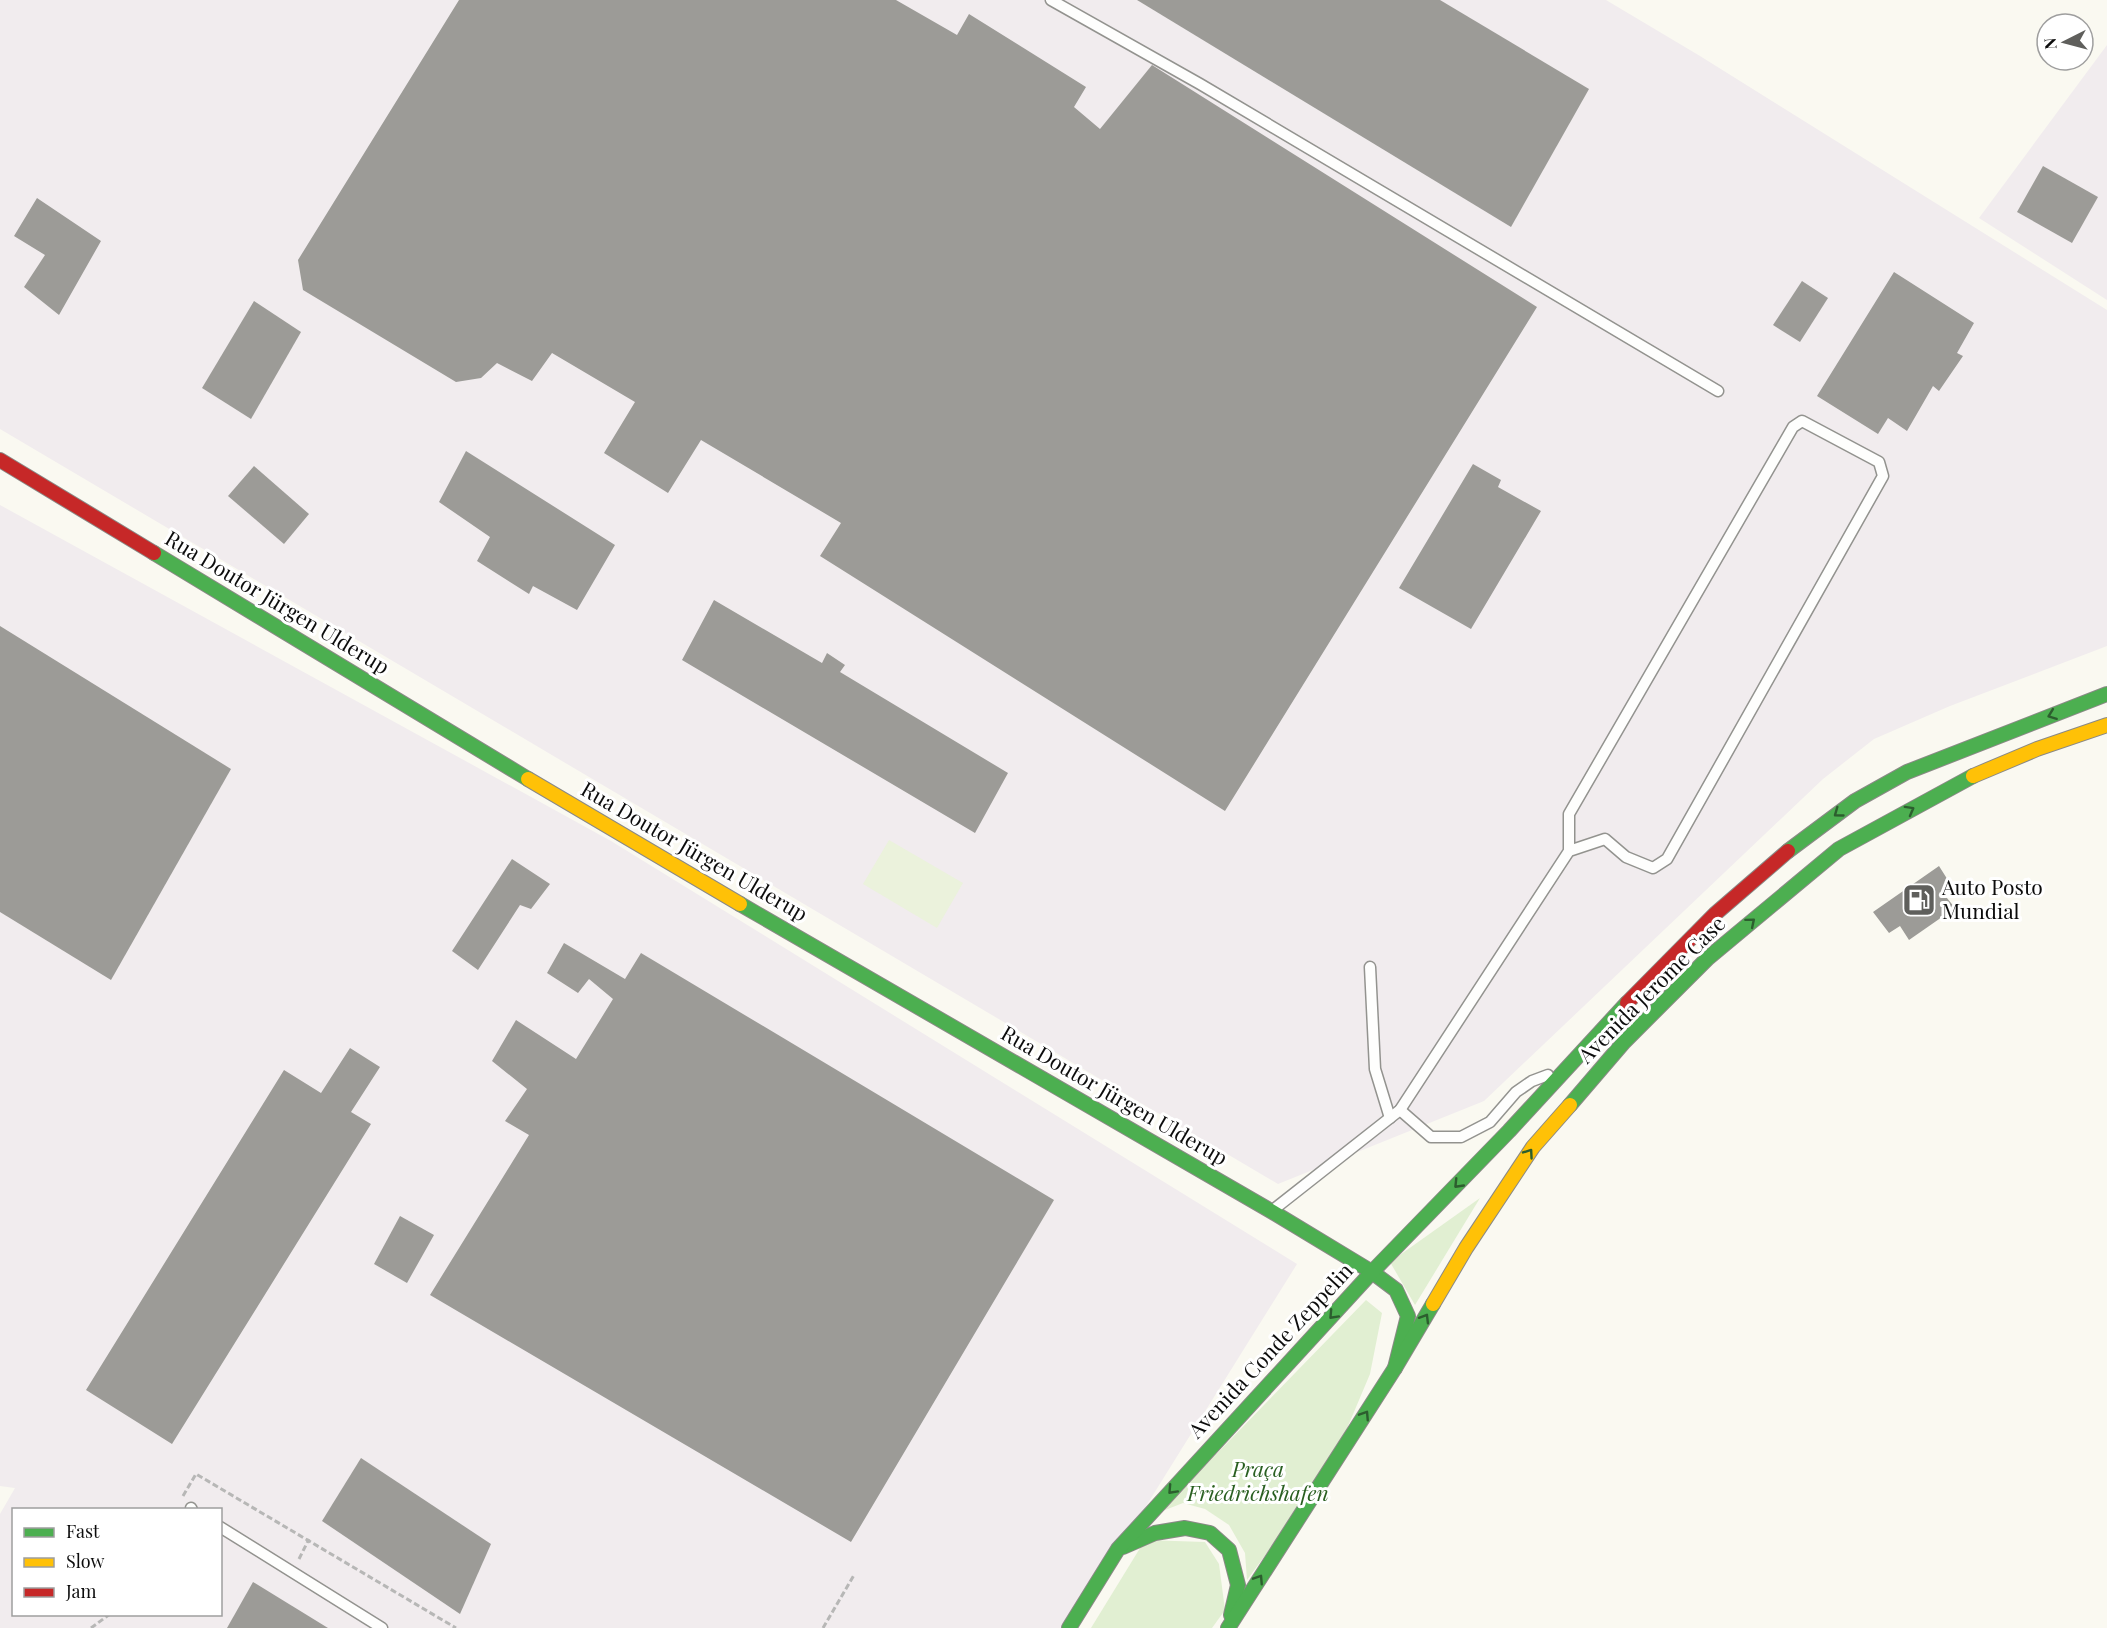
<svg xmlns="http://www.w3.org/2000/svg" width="2107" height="1628" font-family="'Playfair Display',serif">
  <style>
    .industrial { fill: #f1ecee; fill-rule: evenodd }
    .green { fill: #e1efd2 }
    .pitch { fill: #ebf2dc }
    .building { fill: #9c9b97 }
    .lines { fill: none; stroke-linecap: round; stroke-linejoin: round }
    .lane-casing { stroke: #93938f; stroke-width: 13 }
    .fast-casing { stroke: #8a8986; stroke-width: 16 }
    .slow-casing { stroke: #8a8986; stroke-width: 16 }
    .jam-casing { stroke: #8a8986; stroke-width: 16 }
    .path { stroke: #b7b7b6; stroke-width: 3; stroke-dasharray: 6 3; stroke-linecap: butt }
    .lane { stroke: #fefefd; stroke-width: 10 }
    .fast { stroke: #4caf50; stroke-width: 14 }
    .slow { stroke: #ffc107; stroke-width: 14 }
    .jam { stroke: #c62828; stroke-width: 14 }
    .oneway { stroke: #2c5e2e }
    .labels { text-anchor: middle; stroke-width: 6; stroke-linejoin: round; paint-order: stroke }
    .street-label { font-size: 21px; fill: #0c0c0c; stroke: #fff }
    .poi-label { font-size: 21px; fill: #0c0c0c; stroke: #fff; text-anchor: start }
    .park-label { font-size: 21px; font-style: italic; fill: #295f21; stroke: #fff }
  </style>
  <rect width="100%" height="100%" fill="#faf9f1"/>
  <!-- industrial -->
  <g class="industrial">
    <polygon points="0,0 1606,0 1700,56 2107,310 2107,646 1950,706 1874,739 1823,779 1484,1101 1278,1184 0,429"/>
    <polygon points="2107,45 2107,300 1979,218"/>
    <path d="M0,505l611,336 686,423 -227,364h-1070v-114l15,-26 -15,-2zM14,1510h206v104h-206z"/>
  </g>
  <!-- green -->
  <g class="green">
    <polygon points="1480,1198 1415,1305 1390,1262"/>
    <polygon points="1366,1300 1382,1313 1370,1374 1332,1464 1247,1580 1245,1553 1229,1525 1205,1509 1183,1503 1160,1512"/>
    <polygon points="1145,1540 1205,1542 1219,1564 1225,1610 1212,1628 1091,1628"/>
  </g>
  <!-- pitch -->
  <polygon class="pitch" points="889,840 963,883 937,928 863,884"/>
  <!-- building -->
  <g class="building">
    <polygon points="459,0 896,0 957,35 969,14 1086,87 1074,107 1100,129 1152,65 1537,307 1225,811 820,556 841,523 701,440 668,493 604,453 635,402 552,353 532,381 497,363 481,378 456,382 303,290 298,260"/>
    <polygon points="1137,0 1440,0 1589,89 1511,227"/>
    <polygon points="2043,166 2098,197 2072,243 2017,212"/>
    <polygon points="37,198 101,241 59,315 24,287 45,255 14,236"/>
    <polygon points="1894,272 1974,323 1957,353 1963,356 1939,391 1933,386 1907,431 1888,418 1878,434 1817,396"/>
    <polygon points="1802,281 1828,298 1800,342 1773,325"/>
    <polygon points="254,301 301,332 251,419 202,388"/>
    <polygon points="466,451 615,545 577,610 533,586 529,594 477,561 490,537 439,502"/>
    <polygon points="1473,464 1501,480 1498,487 1541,511 1471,629 1399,588"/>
    <polygon points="254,466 309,514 284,544 228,496"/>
    <polygon points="714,600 822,663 827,653 845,665 840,672 1008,773 975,833 682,660"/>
    <polygon points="0,626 231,769 111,980 0,912"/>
    <polygon points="512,859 550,884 531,909 520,905 478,970 452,951"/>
    <polygon points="1939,866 1951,885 1943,893 1955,908 1909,940 1900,926 1889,933 1873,912"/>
    <polygon points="564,943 625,979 641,953 1054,1200 851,1542 430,1295 529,1135 505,1121 527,1089 492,1061 516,1020 576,1059 613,999 589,979 578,993 547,973"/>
    <polygon points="350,1048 380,1067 351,1112 371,1124 172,1444 86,1390 284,1070 321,1093"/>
    <polygon points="400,1216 434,1235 407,1283 374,1264"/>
    <polygon points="361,1458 491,1544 460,1614 322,1521"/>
    <polygon points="253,1582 328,1628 227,1628"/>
  </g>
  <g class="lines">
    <defs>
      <g id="lane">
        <polyline points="1051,0 1200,84 1718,391"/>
        <polyline points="1370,967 1375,1069 1390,1118"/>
        <polyline points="1400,1110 1431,1137 1461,1137 1490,1122 1516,1092 1532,1081 1548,1075"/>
        <polyline points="1273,1210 1400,1110 1569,851 1569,814 1793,427 1802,421 1879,462 1883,476 1667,859 1653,868 1626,857 1605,839 1569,851"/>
        <polyline points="191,1508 192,1510"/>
        <polyline points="220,1527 382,1628"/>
      </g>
      <g id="fast">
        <polyline points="154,553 528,779"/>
        <polyline points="1788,851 1855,801 1907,772 2107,694"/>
        <polyline points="740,904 1271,1211 1372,1272 1396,1290 1408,1316 1395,1368"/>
        <polyline points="1570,1105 1624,1042 1708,958 1839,849 1973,776"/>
        <polyline points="1123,1547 1155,1533 1185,1528 1210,1533 1229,1550 1238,1585 1231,1615"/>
        <polyline points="1069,1628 1118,1549 1372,1272 1509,1131 1627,1003"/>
        <polyline points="1228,1628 1395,1368 1433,1304"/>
      </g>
      <g id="slow">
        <polyline points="1973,776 2037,749 2107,725"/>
        <polyline points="528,779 740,904"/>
        <polyline points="1433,1304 1466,1248 1533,1147 1570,1105"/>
      </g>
      <g id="jam">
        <polyline points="0,460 154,553"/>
        <polyline points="1627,1003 1715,914 1788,851"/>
      </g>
    </defs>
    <!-- lane casing -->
    <use href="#lane" class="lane-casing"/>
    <!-- fast casing -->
    <use href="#fast" class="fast-casing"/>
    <!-- slow casing -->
    <use href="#slow" class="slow-casing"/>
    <!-- jam casing -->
    <use href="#jam" class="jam-casing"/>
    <!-- path -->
    <g class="path">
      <polyline points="183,1496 196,1474 456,1628"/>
      <polyline points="299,1559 309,1539"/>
      <polyline points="91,1628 110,1614"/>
      <polyline points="823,1628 854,1575"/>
    </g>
    <!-- lane -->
    <use href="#lane" class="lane"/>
    <!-- fast -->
    <use href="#fast" class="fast"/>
    <!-- slow -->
    <use href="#slow" class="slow"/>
    <!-- jam -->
    <use href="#jam" class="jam"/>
  </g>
  <!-- one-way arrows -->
  <defs><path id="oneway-chevron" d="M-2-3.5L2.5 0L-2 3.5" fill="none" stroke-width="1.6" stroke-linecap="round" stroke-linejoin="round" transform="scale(1.5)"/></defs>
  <g class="oneway">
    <use href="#oneway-chevron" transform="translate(2052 715) rotate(159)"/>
    <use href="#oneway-chevron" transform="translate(1910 810) rotate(-29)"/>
    <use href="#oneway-chevron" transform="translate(1838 813) rotate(144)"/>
    <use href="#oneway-chevron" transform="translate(1751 922) rotate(-40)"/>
    <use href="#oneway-chevron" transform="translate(1529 1153) rotate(-55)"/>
    <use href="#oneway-chevron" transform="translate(1458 1184) rotate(134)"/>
    <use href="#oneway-chevron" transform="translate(1333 1315) rotate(133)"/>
    <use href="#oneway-chevron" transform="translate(1425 1318) rotate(-59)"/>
    <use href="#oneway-chevron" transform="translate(1365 1415) rotate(-57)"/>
    <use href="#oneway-chevron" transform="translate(1172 1490) rotate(133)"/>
    <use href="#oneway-chevron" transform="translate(1259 1579) rotate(-57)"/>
  </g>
  <!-- icons -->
  <defs>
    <symbol id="fuel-square" viewBox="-11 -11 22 22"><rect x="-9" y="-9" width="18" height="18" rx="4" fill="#5f5f5c" stroke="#fff"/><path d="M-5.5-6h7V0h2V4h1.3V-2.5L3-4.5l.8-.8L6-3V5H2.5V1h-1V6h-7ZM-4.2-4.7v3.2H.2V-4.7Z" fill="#fff"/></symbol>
  </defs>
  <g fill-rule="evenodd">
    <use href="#fuel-square" x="1900" y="881" width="38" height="38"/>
  </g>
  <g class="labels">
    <!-- street labels -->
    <g class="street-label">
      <text transform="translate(277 603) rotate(31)" y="7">Rua Doutor Jürgen Ulderup</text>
      <text transform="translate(694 852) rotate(30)" y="7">Rua Doutor Jürgen Ulderup</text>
      <text transform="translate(1652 990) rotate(-45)" y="7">Avenida Jerome Case</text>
      <text transform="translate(1114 1096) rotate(30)" y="7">Rua Doutor Jürgen Ulderup</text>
      <text transform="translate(1271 1351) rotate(-47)" y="7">Avenida Conde Zeppelin</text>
    </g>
    <!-- poi labels -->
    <g class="poi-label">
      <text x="1942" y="895">Auto Posto<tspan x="1942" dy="24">Mundial</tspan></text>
    </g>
    <!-- park labels -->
    <g class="park-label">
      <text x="1258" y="1477">Praça<tspan x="1258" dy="24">Friedrichshafen</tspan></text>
    </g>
  </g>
  <!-- legend -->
  <rect x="12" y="1508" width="210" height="108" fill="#ffffff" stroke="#9e9e9e" stroke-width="1.5"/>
  <rect x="24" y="1528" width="30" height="9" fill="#4caf50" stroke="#9e9e9e" stroke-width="1.5"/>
  <text x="66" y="1538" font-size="18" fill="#0c0c0c">Fast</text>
  <rect x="24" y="1558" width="30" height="9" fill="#ffc107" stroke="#9e9e9e" stroke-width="1.5"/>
  <text x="66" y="1568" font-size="18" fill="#0c0c0c">Slow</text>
  <rect x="24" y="1588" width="30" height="9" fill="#c62828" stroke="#9e9e9e" stroke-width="1.5"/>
  <text x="66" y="1598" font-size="18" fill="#0c0c0c">Jam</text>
  <!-- north arrow -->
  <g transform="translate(2065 42) rotate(264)"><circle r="28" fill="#ffffff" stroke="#9e9e9e" stroke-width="1.5"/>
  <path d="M0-4.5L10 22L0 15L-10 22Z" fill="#5f5f5c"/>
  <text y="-9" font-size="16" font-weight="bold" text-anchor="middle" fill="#0c0c0c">N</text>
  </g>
</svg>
